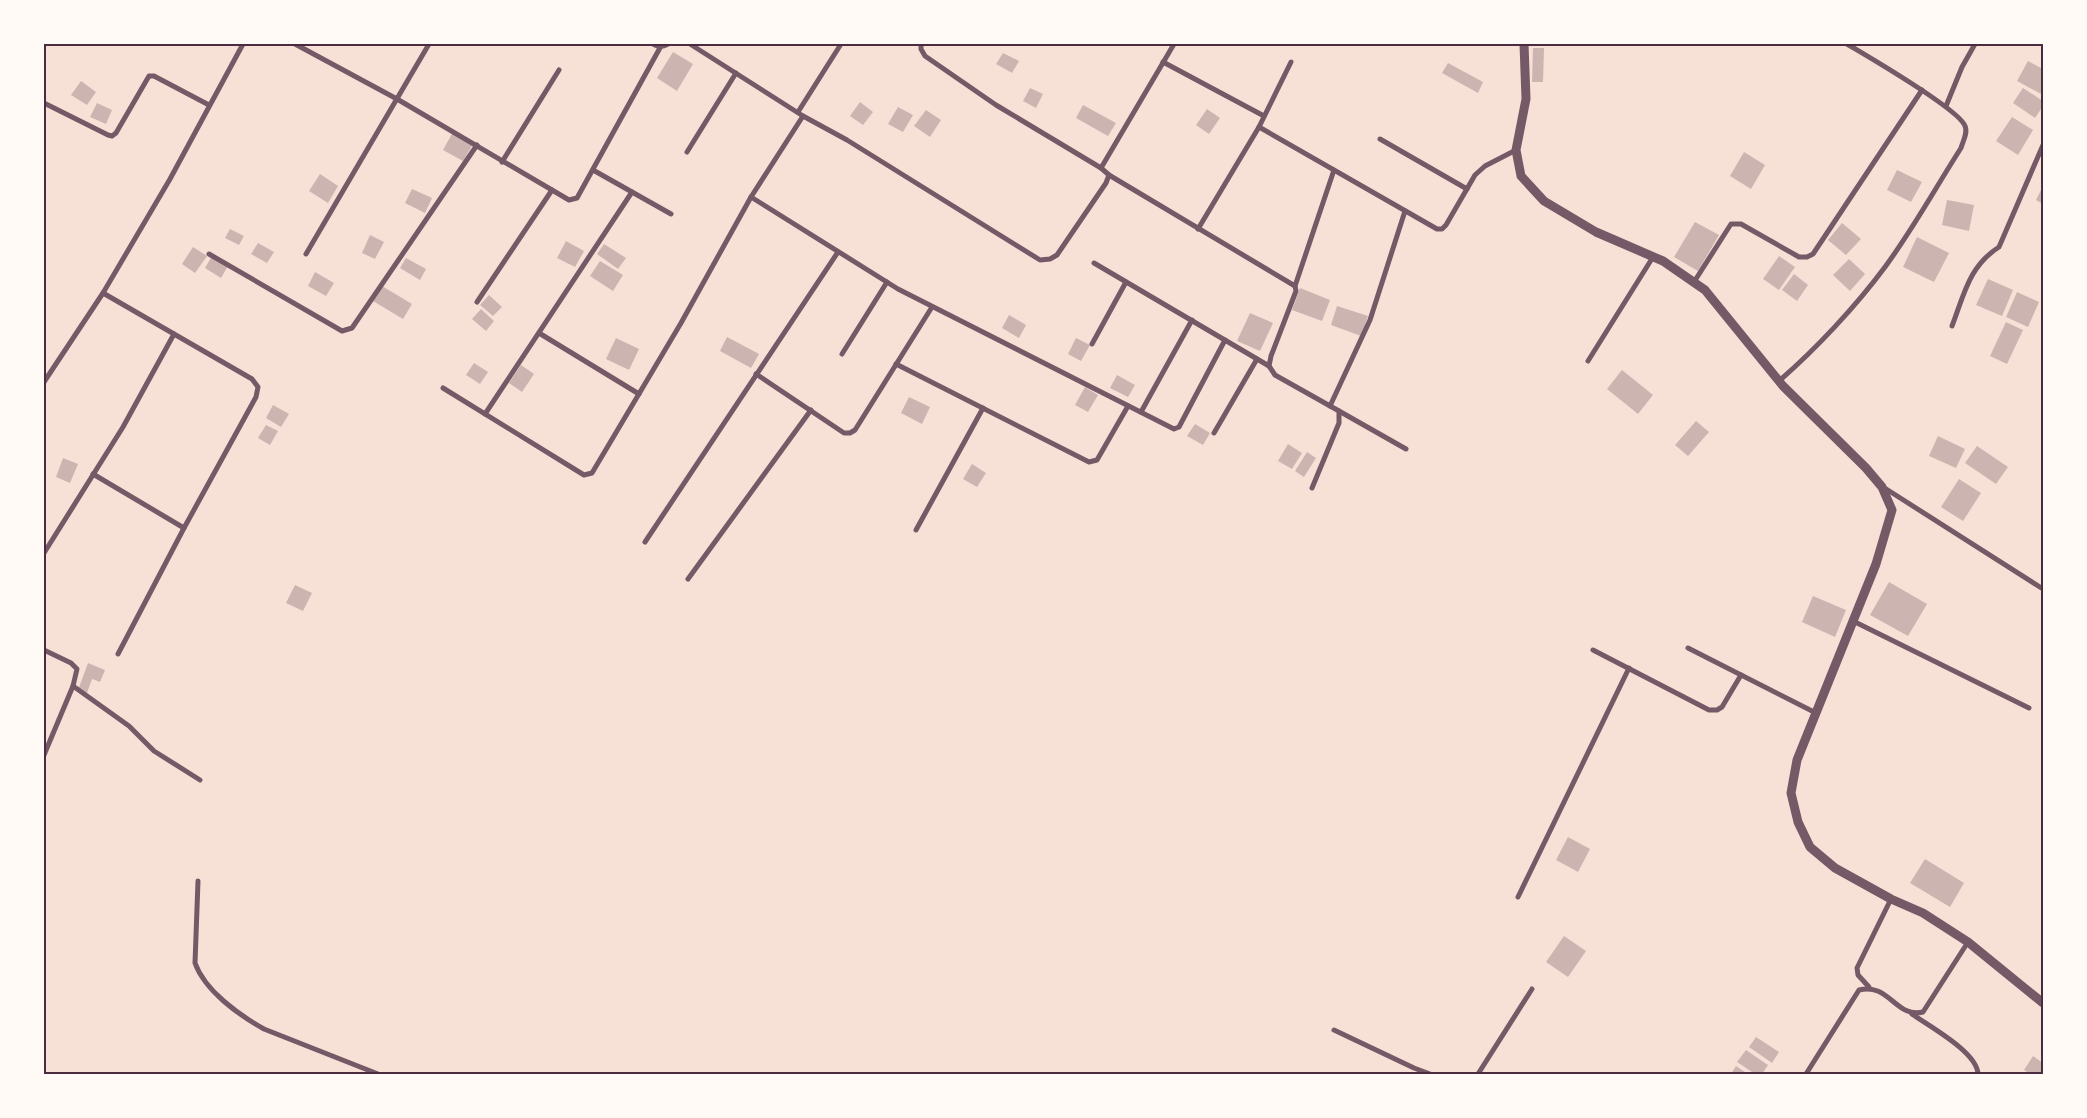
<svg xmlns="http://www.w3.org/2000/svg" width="2087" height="1118" font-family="'Titillium Web',sans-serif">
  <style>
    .building { fill: #ccb4b1 }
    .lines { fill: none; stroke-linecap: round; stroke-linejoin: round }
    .minor { stroke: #755966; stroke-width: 5 }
    .tertiary { stroke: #755966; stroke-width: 9 }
    .neatline { fill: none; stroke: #4a2c40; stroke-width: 2 }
  </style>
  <rect width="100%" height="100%" fill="#f7e1d7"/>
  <!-- building -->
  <g class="building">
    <polygon points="1533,48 1544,48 1543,82 1532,82"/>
    <polygon points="673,52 693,64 677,91 657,78"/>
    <polygon points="1003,53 1019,61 1012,73 996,64"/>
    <polygon points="2028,61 2043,69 2043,95 2017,81"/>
    <polygon points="1448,63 1483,82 1478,93 1442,73"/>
    <polygon points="81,81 96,92 87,105 71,95"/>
    <polygon points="1030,88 1043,94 1036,108 1023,101"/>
    <polygon points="2023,88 2043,101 2043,106 2035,118 2013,103"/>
    <polygon points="860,102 873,112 863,125 850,116"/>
    <polygon points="97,103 112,110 106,124 90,117"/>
    <polygon points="1083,105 1116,123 1108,136 1076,118"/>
    <polygon points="898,107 913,115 903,132 888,124"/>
    <polygon points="1207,109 1220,118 1209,134 1196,125"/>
    <polygon points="926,110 941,120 930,137 914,126"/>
    <polygon points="2012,117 2033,130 2018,155 1996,141"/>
    <polygon points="453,132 473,144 463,161 443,150"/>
    <polygon points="1744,152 1765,165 1751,189 1730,176"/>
    <polygon points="1897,170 1922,182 1911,202 1887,190"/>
    <polygon points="320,174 338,186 328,203 309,191"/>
    <polygon points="2043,186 2043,204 2036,200"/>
    <polygon points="412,189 432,198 425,213 405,203"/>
    <polygon points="1947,200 1974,205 1969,231 1942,225"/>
    <polygon points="1695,222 1719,235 1698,271 1674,257"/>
    <polygon points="1842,223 1861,239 1846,255 1828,240"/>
    <polygon points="230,229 244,236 239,245 225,238"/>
    <polygon points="370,235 384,242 375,259 362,253"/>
    <polygon points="1917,237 1949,253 1934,282 1903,267"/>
    <polygon points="566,241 584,251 575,267 557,258"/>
    <polygon points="258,243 274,252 267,263 251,254"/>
    <polygon points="604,244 626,258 618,269 597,254"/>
    <polygon points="193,247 207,256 195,273 182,264"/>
    <polygon points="212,256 228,266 221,278 205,268"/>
    <polygon points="1779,256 1795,267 1779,290 1763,279"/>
    <polygon points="406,258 426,269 420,280 400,268"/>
    <polygon points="1849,259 1865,274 1850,291 1833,275"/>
    <polygon points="600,261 623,275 613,291 590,276"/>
    <polygon points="315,272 334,283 326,296 308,286"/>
    <polygon points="1794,274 1808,285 1797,301 1782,290"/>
    <polygon points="1988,279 2013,290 2002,316 1976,305"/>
    <polygon points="382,286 412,304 403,319 373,301"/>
    <polygon points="1300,288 1330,300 1322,321 1292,310"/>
    <polygon points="2017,292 2039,302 2028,327 2006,317"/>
    <polygon points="489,295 502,307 493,316 480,305"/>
    <polygon points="1337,306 1368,316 1361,336 1331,325"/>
    <polygon points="481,309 494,321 486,331 472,319"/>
    <polygon points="1250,313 1273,323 1260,351 1237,341"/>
    <polygon points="1009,315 1026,325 1019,338 1002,328"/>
    <polygon points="2006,322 2023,330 2007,364 1990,356"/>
    <polygon points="727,337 759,354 751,368 720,351"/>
    <polygon points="616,338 639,349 629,370 606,359"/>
    <polygon points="1076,338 1090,345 1081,361 1068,354"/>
    <polygon points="474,363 488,372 480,384 466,375"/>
    <polygon points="521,365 534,374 522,392 509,383"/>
    <polygon points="1622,370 1653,395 1638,414 1607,389"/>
    <polygon points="1117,375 1135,385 1128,397 1110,388"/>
    <polygon points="1085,387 1098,395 1088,412 1075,405"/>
    <polygon points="909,397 930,407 922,424 901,413"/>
    <polygon points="273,405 289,414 281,427 266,418"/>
    <polygon points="1696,421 1709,432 1688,456 1675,445"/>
    <polygon points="1195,424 1210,433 1203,445 1187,436"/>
    <polygon points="266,425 278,431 270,445 258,438"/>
    <polygon points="1938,436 1965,449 1956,468 1929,456"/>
    <polygon points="1288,444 1302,453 1292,469 1278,461"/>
    <polygon points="1977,446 2008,467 1996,484 1965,463"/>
    <polygon points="1307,452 1316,458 1304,477 1295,471"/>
    <polygon points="63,458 78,464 70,483 56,477"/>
    <polygon points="972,464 986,473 977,487 963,479"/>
    <polygon points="1959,479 1981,493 1963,521 1941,507"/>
    <polygon points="1889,582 1927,604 1908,636 1870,615"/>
    <polygon points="295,585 312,593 303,611 286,603"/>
    <polygon points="1813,596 1846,610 1835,637 1802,622"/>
    <polygon points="88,663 105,670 100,682 92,679 87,693 78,690"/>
    <polygon points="1568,837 1590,849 1578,872 1556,860"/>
    <polygon points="1925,859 1964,883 1950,907 1910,883"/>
    <polygon points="1564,936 1586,951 1568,977 1546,962"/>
    <polygon points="1756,1037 1779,1052 1772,1063 1749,1047"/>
    <polygon points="1746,1050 1768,1065 1762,1074 1755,1074 1737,1062"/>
    <polygon points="2033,1056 2043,1063 2043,1074 2030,1074 2024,1070"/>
    <polygon points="1736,1066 1748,1074 1731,1074"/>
  </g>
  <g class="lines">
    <!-- minor -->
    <g class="minor">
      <polyline points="295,44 397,99 569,200 577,198 661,46"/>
      <path d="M653,44c5,3 10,3 15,0"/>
      <polyline points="690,44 803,116"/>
      <polyline points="1163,62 1264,116"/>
      <polyline points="44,103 108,135 112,136 116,133 149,76 154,76 209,105"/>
      <polyline points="1946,106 1962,67 1975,44"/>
      <polyline points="798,112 841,44"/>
      <polyline points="1259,127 1437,229 1442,229 1446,225 1475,175 1485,166 1516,150"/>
      <polyline points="1380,139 1467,189"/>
      <polyline points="687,152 736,73"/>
      <polyline points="502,162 559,70"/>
      <polyline points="1101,168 1174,44"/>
      <polyline points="593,170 671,214"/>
      <polyline points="1109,175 1295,286 1296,291 1271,356 1269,366 1275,375 1339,411 1339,423 1312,488"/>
      <polyline points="751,197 898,289 1174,429 1179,427 1225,340"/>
      <polyline points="1198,229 1259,127 1291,62"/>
      <polyline points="209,254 342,331 352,328 477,145"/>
      <polyline points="306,254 429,44"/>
      <polyline points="1094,263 1269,366"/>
      <polyline points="1694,282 1731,224 1741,224 1799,257 1807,257 1813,254 1922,90"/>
      <polyline points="1295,286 1334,170"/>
      <polyline points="103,293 252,379 258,387 256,397 184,528 118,654"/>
      <polyline points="477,302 552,190"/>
      <path d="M1952,326c12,-31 17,-60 47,-79l44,-102"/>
      <polyline points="539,333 639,394"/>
      <polyline points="1092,344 1126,282"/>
      <polyline points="842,354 887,282"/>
      <polyline points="1588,361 1653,257"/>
      <polyline points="896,364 1089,462 1097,460 1128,406"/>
      <polyline points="756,374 844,433 850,433 855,430 932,307"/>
      <path d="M1779,381c37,-32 77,-75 106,-114 28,-38 51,-80 76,-119 2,-7 7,-15 4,-22 -6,-17 -98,-70 -118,-82"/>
      <polyline points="44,382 103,293 170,179 243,44"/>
      <polyline points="443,388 584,475 592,473 681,323 751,197 803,116 847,140 1040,260 1050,259 1057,255 1106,183 1109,175 1101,168 996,105 925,56 921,49 921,44"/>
      <polyline points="1330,406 1370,320 1405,211"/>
      <polyline points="1339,411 1406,449"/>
      <polyline points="1141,412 1192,320"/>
      <polyline points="485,414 632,192"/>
      <polyline points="1214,433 1257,359"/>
      <polyline points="93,474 184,528"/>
      <polyline points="1883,487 2043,589"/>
      <polyline points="916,530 983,408"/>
      <polyline points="645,542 838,252"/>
      <polyline points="44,553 123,427 174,334"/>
      <polyline points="688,579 811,410"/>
      <polyline points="1853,621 2029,708"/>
      <polyline points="1688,648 1816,713"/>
      <polyline points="44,650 71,663 77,669 73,686 44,755"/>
      <polyline points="1593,650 1709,710 1717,710 1722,707 1741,675"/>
      <polyline points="73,686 129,726 154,751 200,780"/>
      <path d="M198,881l-3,82c10,28 44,52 69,66l114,45"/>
      <polyline points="1518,897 1629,668"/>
      <polyline points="1869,987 1858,975 1857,968 1891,899"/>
      <path d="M1912,1014c18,13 65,38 66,60"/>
      <polyline points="1334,1030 1414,1068 1430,1074"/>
      <polyline points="1478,1074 1532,989"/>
      <path d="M1806,1074l53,-84c30,-8 37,29 64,22l45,-70"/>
    </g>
    <!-- tertiary -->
    <polyline class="tertiary" points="1524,44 1526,99 1516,150 1521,176 1544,201 1596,232 1663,261 1705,290 1783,386 1866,468 1882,487 1892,510 1876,564 1797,760 1791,793 1798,822 1810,847 1835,868 1891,899 1923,913 1968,942 2043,1003"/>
  </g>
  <!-- border -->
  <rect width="2087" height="1118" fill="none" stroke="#fffaf5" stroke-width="90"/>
  <rect x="45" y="45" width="1997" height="1028" class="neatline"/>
</svg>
